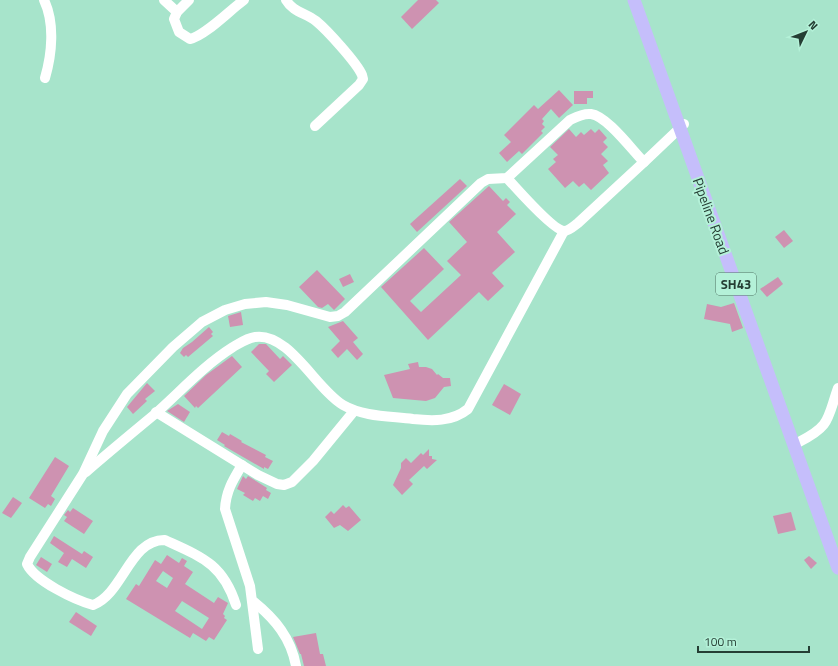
<svg xmlns="http://www.w3.org/2000/svg" width="838" height="666" font-family="'Titillium Web',sans-serif">
  <style>
    .building { fill: #ce92b1; fill-rule: evenodd }
    .lines { fill: none; stroke-linecap: round; stroke-linejoin: round }
    .minor { stroke: #fff; stroke-width: 10 }
    .major { stroke: #c5befb; stroke-width: 13 }
    .labels { text-anchor: middle; stroke-width: 4; stroke-linejoin: round; paint-order: stroke }
    .shield { fill: #b4f1d8; stroke: #507465; stroke-width: 1 }
    .shield-label { font-size: 13px; font-weight: bold; fill: #253e34 }
    .street-label { font-size: 14px; fill: #253e34; stroke: #b4f1d8 }
  </style>
  <rect width="100%" height="100%" fill="#a7e4cb"/>
  <!-- building -->
  <g class="building">
    <polygon points="418,0 436,0 439,3 412,29 401,17"/>
    <polygon points="559,90 573,105 559,118 551,109 542,119 544,121 542,124 545,127 541,131 543,133 522,154 519,151 507,162 499,153 511,142 504,135 534,105 538,109"/>
    <polygon points="574,91 593,91 593,98 587,98 587,104 574,104"/>
    <polygon points="569,129 576,137 581,132 584,135 591,129 595,133 599,129 607,138 603,142 608,147 601,154 608,161 603,165 609,173 591,190 584,183 579,187 573,181 565,188 548,169 556,162 553,159 558,155 550,147"/>
    <polygon points="460,179 467,186 417,232 410,224"/>
    <polygon points="489,186 503,201 506,198 510,202 507,205 516,214 497,232 515,252 492,273 504,286 488,301 479,292 428,340 381,287 424,248 444,269 410,301 421,312 461,275 447,261 467,242 449,222"/>
    <polygon points="784,230 793,241 784,248 775,237"/>
    <polygon points="317,270 345,299 334,310 328,304 322,308 318,307 299,287"/>
    <polygon points="350,274 354,282 343,287 339,279"/>
    <polygon points="778,277 783,284 767,297 760,289"/>
    <polygon points="734,303 743,328 732,332 730,324 704,319 707,304 721,307"/>
    <polygon points="241,312 243,325 230,327 228,316"/>
    <polygon points="343,321 358,338 353,342 363,354 357,360 347,349 338,358 331,350 340,341 328,327"/>
    <polygon points="209,327 213,332 211,334 213,336 188,357 186,355 184,357 180,353 183,348 192,342"/>
    <polygon points="259,344 266,344 280,359 283,356 292,365 274,382 266,374 269,371 251,352"/>
    <polygon points="232,356 242,367 198,408 196,406 195,408 184,396 206,375"/>
    <polygon points="418,362 419,367 426,367 432,369 437,375 438,374 443,378 450,378 451,386 444,387 435,398 426,401 393,398 384,375 410,369 408,364"/>
    <polygon points="147,383 155,391 145,399 147,401 133,414 127,407"/>
    <polygon points="504,384 521,394 510,415 492,405"/>
    <polygon points="178,404 190,412 184,422 167,411"/>
    <polygon points="222,432 229,436 230,434 242,441 241,442 266,455 265,457 273,461 268,469 264,467 264,469 224,446 225,445 217,440"/>
    <polygon points="429,449 429,456 432,456 432,459 437,460 427,469 424,466 409,480 413,484 402,495 393,485 401,468 401,463 406,458 411,463 421,453 423,455"/>
    <polygon points="55,457 69,466 51,496 55,499 51,506 48,504 45,508 29,498"/>
    <polygon points="243,476 246,479 248,476 267,488 266,490 271,493 268,499 263,496 260,501 255,498 253,501 243,495 245,493 237,489"/>
    <polygon points="13,497 22,503 11,518 2,513"/>
    <polygon points="343,505 346,508 349,506 361,520 348,531 340,525 334,528 325,517 331,511 334,514"/>
    <polygon points="73,508 93,521 84,534 64,521 67,517 64,515 68,510 70,512"/>
    <polygon points="791,512 796,530 778,534 773,516"/>
    <polygon points="54,536 82,554 84,551 93,557 86,568 72,559 67,567 58,562 64,553 50,543"/>
    <path d="M167,555l12,8 3,-5 5,3 -3,5 9,6 -8,12 29,19 4,-6 10,6 -5,11 2,2 -1,2 3,2 -13,20 -5,-3 -3,4 -13,-8 -3,5 -64,-39 10,-15 3,2 16,-26 6,4zM163,571l10,7 -6,10 -11,-7zM182,601l27,17 -7,11 -27,-18z"/>
    <polygon points="809,556 817,563 811,569 804,560"/>
    <polygon points="41,557 52,564 47,572 36,565"/>
    <polygon points="76,612 97,626 91,636 69,622"/>
    <polygon points="316,633 320,654 323,654 326,666 304,666 301,654 300,654 293,637"/>
  </g>
  <g class="lines">
    <!-- minor -->
    <g class="minor">
      <path d="M44,0c11,23 8,54 1,78"/>
      <polyline points="164,0 177,12"/>
      <path d="M189,0l-12,12 -3,7 5,13 11,7c15,-3 40,-29 54,-39"/>
      <path d="M286,0c7,12 20,13 30,21 11,9 41,42 46,54l1,4 -4,6 -44,41"/>
      <path d="M507,178c9,10 46,52 57,53 5,0 10,-5 14,-8l66,-61"/>
      <polyline points="156,412 258,475 277,484 284,485 292,482 313,461 354,411"/>
      <path d="M799,442c32,-16 28,-23 39,-54"/>
      <path d="M242,465c-9,15 -16,26 -17,44l25,77 8,63"/>
      <path d="M86,472c23,-20 46,-39 69,-58 26,-23 48,-48 78,-67 7,-4 14,-9 22,-10 34,-5 61,52 88,68 21,12 47,11 70,14 19,2 39,3 55,-10l96,-178"/>
      <path d="M254,602c21,17 37,36 42,64"/>
      <path d="M236,605c-13,-41 -34,-48 -71,-65 -35,-1 -42,54 -72,65 -18,-5 -58,-24 -66,-41l3,-7 53,-83 20,-43 24,-37 46,-47 29,-25 23,-12 20,-6 21,-2 21,3 43,12 8,-1 7,-4 136,-129 7,-4 19,-1 63,-58c6,-3 13,-7 21,-6 16,2 41,36 53,48l40,-38"/>
    </g>
    <!-- major -->
    <polyline class="major" points="634,0 838,568"/>
  </g>
  <g class="labels">
    <!-- shield labels -->
    <rect class="shield" x="716" y="273" width="40" height="22" rx="3"/>
    <g class="shield-label">
      <text x="736" y="289">SH43</text>
    </g>
    <!-- street labels -->
    <g class="street-label">
      <text transform="translate(711 216) rotate(70)" y="5">Pipeline Road</text>
    </g>
  </g>
  <!-- north arrow -->
  <g transform="translate(806 32) rotate(47)" stroke="#b4f1d8" stroke-width="3" paint-order="stroke">
  <path d="M0-3L7 15L0 10L-7 15Z" fill="#253e34"/>
  <text y="-6" font-size="11" font-weight="bold" text-anchor="middle" fill="#253e34">N</text>
  </g>
  <!-- scale -->
  <path d="M698 646v6h111v-6" fill="none" stroke="#253e34" stroke-width="2"/>
  <text x="704" y="646" font-size="12" fill="#253e34" stroke="#b4f1d8" stroke-width="3" paint-order="stroke">100 m</text>
</svg>
